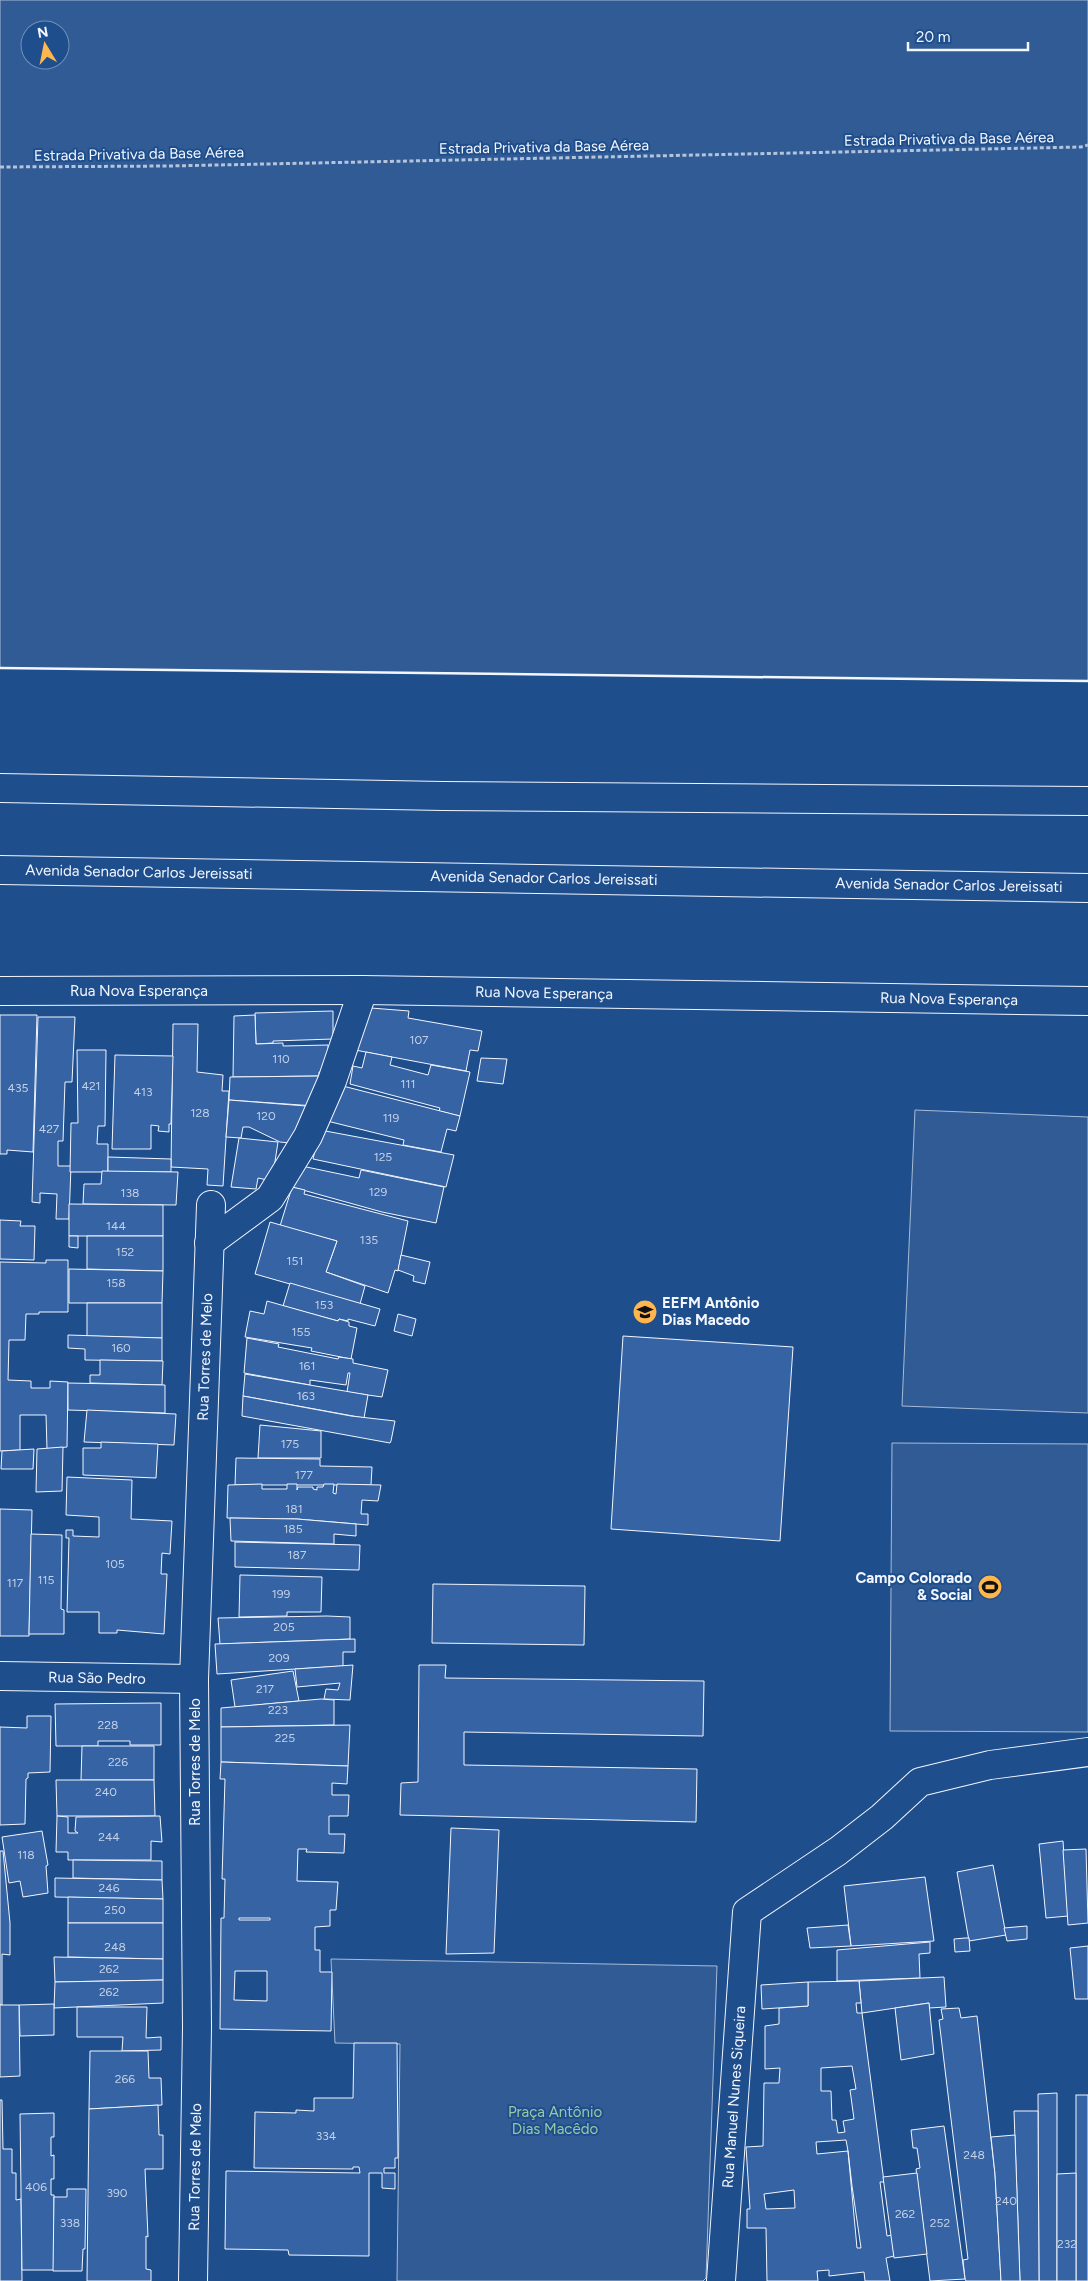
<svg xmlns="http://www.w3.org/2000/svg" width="1088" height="2281" font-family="Figtree,sans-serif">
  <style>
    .built { fill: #305b95; stroke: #a8bbd7; fill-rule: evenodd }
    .building { fill: #3563a3; stroke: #f2f6ff; fill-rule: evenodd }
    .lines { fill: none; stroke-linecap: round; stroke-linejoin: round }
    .minor-casing { stroke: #f2f6ff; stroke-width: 30 }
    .major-casing { stroke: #f2f6ff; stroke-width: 30 }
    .path { stroke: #b3c4dc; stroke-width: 3; stroke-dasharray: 4 2.5; stroke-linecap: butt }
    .minor { stroke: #1f4e8c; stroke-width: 28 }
    .major { stroke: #1f4e8c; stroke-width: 28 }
    .wall { stroke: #f2f6ff; stroke-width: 2.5 }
    .labels { text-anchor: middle; stroke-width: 4; stroke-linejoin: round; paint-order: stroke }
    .number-label { font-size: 12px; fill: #c3d1e8 }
    .street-label { font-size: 15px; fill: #f2f6ff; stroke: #1f4e8c }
    .poi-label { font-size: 15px; font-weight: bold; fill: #f2f6ff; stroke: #1f4e8c; text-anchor: start }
    .park-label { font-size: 15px; fill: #97c8a6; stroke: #1f4e8c }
  </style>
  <rect width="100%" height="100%" fill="#1f4e8c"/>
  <!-- built -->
  <g class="built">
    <path d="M0,0h1088v681l-1088,-13zM30,30h30v30h-30z"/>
    <polygon points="915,1110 1088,1117 1088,1413 902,1406"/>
    <polygon points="892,1443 1088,1444 1088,1732 890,1731"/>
    <polygon points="331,1959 717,1966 706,2278 703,2281 397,2281 400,2044 335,2043"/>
  </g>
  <!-- building -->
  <g class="building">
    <polygon points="371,1008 409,1011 408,1018 482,1031 478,1051 470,1050 466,1071 355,1050 361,1017 368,1018"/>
    <polygon points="333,1011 333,1039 273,1041 273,1043 256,1044 255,1013"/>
    <polygon points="0,1015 37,1015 33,1152 7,1150 7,1154 0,1154"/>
    <polygon points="255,1015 256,1044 283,1043 283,1046 328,1045 329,1071 319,1072 319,1076 233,1077 234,1016"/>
    <polygon points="38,1017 75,1017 72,1082 65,1082 63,1141 58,1141 58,1166 71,1166 69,1219 56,1219 57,1194 40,1193 40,1203 32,1202"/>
    <polygon points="173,1024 198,1024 197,1072 223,1075 222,1091 229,1091 223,1186 207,1185 208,1169 171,1167"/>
    <polygon points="77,1050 106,1050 105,1126 98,1126 97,1144 108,1144 108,1172 70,1172 71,1123 78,1123"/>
    <polygon points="366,1052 392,1057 390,1065 428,1075 431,1065 470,1072 460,1116 439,1111 440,1108 350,1084 353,1066 362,1068"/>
    <polygon points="115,1055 173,1056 171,1124 169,1124 169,1132 158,1131 159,1126 151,1125 151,1149 112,1149"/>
    <polygon points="481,1058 507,1059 503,1084 477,1081"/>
    <polygon points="322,1076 315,1106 229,1100 230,1077"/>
    <polygon points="335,1084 460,1116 456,1131 447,1129 441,1152 403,1145 404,1140 323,1120"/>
    <polygon points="229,1100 306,1106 300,1144 280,1142 249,1127 243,1127 241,1138 226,1137"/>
    <polygon points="320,1130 454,1155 446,1187 313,1159"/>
    <polygon points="239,1138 278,1142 272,1181 258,1178 256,1189 231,1187"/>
    <polygon points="108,1157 171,1159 171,1172 108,1172"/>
    <polygon points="297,1165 359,1178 361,1170 444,1187 436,1223 382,1212 292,1187"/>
    <polygon points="102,1171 178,1172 176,1205 83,1204 84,1184 101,1184"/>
    <polygon points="292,1187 305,1190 304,1194 408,1221 398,1271 395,1270 388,1293 326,1272 337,1241 280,1226"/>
    <polygon points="69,1204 163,1205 163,1236 69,1236"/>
    <polygon points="0,1220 21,1221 20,1226 35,1226 34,1260 0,1259"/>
    <polygon points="270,1222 337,1241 326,1272 365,1286 360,1304 255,1274"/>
    <polygon points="69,1236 78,1236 78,1248 69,1247"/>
    <polygon points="87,1236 163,1236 163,1271 87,1269"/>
    <polygon points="401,1255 430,1262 425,1284 413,1281 414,1276 398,1270"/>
    <polygon points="46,1260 68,1260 68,1312 39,1312 39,1314 26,1314 25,1340 9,1340 8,1380 31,1381 31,1388 50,1388 50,1381 68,1382 67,1447 47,1449 46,1415 20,1415 20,1450 0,1451 0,1262 46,1263"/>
    <polygon points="69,1269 163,1271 162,1303 69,1303"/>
    <polygon points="290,1283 380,1309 375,1326 348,1319 348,1321 339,1319 338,1321 283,1306"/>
    <polygon points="267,1301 338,1321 339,1319 349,1322 349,1326 357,1328 351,1359 311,1351 312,1348 245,1337 250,1311 264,1314"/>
    <polygon points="87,1303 162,1303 162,1338 87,1336"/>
    <polygon points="398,1314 416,1319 412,1336 394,1331"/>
    <polygon points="68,1335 162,1338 162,1361 85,1360 85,1349 68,1348"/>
    <polygon points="623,1336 793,1347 780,1541 611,1529"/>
    <polygon points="247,1338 279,1344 278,1347 338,1359 339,1357 353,1359 353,1363 388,1370 382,1397 347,1392 350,1373 348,1373 346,1385 310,1380 310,1385 244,1373"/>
    <polygon points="100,1360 163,1361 162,1385 90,1383 90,1375 100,1375"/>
    <polygon points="245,1374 368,1395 364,1418 243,1396"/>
    <polygon points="68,1383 165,1385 165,1413 68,1410"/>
    <polygon points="243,1396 351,1416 395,1421 391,1441 390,1443 242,1416"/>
    <polygon points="87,1410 176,1414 174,1445 84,1442"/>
    <polygon points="260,1425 321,1431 321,1458 258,1458"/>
    <polygon points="101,1442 158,1444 156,1478 83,1475 83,1448 101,1448"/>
    <polygon points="63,1447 62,1491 36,1492 37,1449"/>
    <polygon points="34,1449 33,1469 1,1469 2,1451"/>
    <polygon points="236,1458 320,1459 320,1466 372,1467 371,1485 235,1485"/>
    <polygon points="67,1477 132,1480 131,1519 172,1521 170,1554 162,1553 161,1574 167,1574 164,1634 117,1630 117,1633 99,1633 99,1612 67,1612 69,1538 66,1538 66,1530 73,1530 73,1536 99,1537 99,1517 66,1515"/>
    <polygon points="262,1484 262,1489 287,1489 287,1484 297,1484 297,1490 298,1487 313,1487 313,1489 317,1490 317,1487 323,1487 324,1484 334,1484 333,1493 336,1494 337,1484 381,1485 378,1501 362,1500 361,1514 368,1514 368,1525 297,1519 227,1518 228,1485"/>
    <polygon points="0,1509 32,1510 29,1636 0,1636"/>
    <polygon points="230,1518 297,1519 356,1524 356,1536 334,1534 334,1544 231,1541"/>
    <polygon points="31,1534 62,1535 61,1609 64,1610 64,1634 29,1634"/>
    <polygon points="235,1542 360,1545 359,1570 235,1567"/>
    <polygon points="240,1575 322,1577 321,1612 287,1612 287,1616 239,1617"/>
    <polygon points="433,1584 585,1586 584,1645 432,1643"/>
    <polygon points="327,1616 350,1617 350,1639 220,1644 218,1618"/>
    <polygon points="355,1639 355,1652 343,1652 343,1666 217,1674 215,1644"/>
    <polygon points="353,1665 350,1700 324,1699 326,1689 338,1690 340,1683 297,1687 295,1669"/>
    <polygon points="419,1665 446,1665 445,1678 704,1681 703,1736 464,1732 464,1765 697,1769 696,1822 400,1815 401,1783 418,1782"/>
    <polygon points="293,1671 299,1701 235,1707 231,1680"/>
    <polygon points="321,1699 334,1700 334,1725 221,1727 221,1708"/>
    <polygon points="161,1703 161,1745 130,1745 130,1741 98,1741 98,1746 56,1746 55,1704"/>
    <polygon points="27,1716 51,1716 50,1772 28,1773 28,1778 26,1779 25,1824 0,1825 0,1727 27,1728"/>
    <polygon points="350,1725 348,1766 221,1762 221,1727"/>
    <polygon points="82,1746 154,1746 154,1780 81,1780"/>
    <path d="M221,1762l127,4 -1,18 -15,-1v12h17l-1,21h-19v18h16l-1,19 -38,-1 1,-3h-9l-1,32 41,1 -2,28h-6v16l-15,1v23h5v22h12l-1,59 -111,-2 1,-111h3l1,-39h-3l3,-100h-5zM239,1918h31v2h-31zM235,1971h32v30l-33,-1z"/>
    <polygon points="56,1780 154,1780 155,1816 57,1816"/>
    <polygon points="57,1816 68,1817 68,1833 78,1833 75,1831 76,1817 160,1816 162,1842 151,1841 151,1860 68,1860 68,1852 56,1852"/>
    <polygon points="451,1828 499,1830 494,1953 446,1954"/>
    <polygon points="42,1831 48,1865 46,1866 48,1893 23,1897 20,1881 9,1883 2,1837"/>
    <polygon points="1063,1841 1068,1916 1046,1918 1039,1844"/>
    <polygon points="1086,1849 1088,1923 1068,1925 1063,1850"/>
    <polygon points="0,1851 3,1851 10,1923 10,1955 2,1954 2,2005 0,2005"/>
    <polygon points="73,1860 162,1861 162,1880 73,1878"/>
    <polygon points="993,1865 1006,1935 969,1941 957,1872"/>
    <polygon points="925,1877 934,1941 851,1946 844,1886"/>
    <polygon points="55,1878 162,1880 163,1899 55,1897"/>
    <polygon points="68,1897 163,1899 163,1923 68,1923"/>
    <polygon points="68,1923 163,1923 163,1959 68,1957"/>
    <polygon points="848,1925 851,1946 810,1948 807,1928"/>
    <polygon points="1027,1926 1027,1939 1007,1941 1004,1928"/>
    <polygon points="965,1938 969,1938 970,1951 955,1952 954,1939"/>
    <polygon points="930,1942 930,1953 919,1954 920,1978 837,1981 837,1950"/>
    <polygon points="1088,1946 1088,1999 1075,1999 1070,1948"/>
    <polygon points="54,1957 163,1959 163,1980 55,1982"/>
    <polygon points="944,1977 946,2007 929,2008 929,2003 862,2013 859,1981"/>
    <polygon points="163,1980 163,2003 54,2008 55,1982"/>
    <path d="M859,1981l2,22h-5l1,10h5l22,169h-4l7,54 5,-1 2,21 -8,2 4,23h-25l-1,-9 -35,4v-6l-12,1 1,10h-51l-1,-53h-19v-19h3l-4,-62 17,-1 1,-63h15l1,-15 -15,1v-43l14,-2v-16l29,-2v-24zM852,2066l4,23 -6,1 4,29 -11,2 2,11 -7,1 -2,-13h-4l-1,-29h-10v-23zM846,2140l2,11 -31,3 -1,-12zM848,2151l4,35 9,62h-4zM794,2190l1,18 -29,1 -2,-15z"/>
    <polygon points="808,1982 808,2006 762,2009 761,1985"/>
    <polygon points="929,2003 934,2054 901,2060 895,2008"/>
    <polygon points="54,2004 54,2035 20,2036 19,2005"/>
    <polygon points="0,2005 19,2005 20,2076 0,2077"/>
    <polygon points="77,2007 147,2007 146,2038 161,2037 161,2050 122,2051 123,2037 77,2037"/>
    <polygon points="959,2008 961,2018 977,2016 995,2174 1001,2281 966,2281 965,2279 963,2260 968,2259 939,2020 943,2019 941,2009"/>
    <polygon points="354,2043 397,2043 398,2158 395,2158 395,2168 384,2168 384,2173 395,2173 395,2189 382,2188 382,2173 369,2173 369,2256 289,2255 288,2250 225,2249 226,2171 360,2173 359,2167 353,2167 353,2169 254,2168 255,2112 296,2113 296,2110 314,2111 314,2098 353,2098"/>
    <polygon points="90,2051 148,2051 149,2078 161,2078 162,2105 89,2109"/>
    <polygon points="1057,2093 1057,2281 1039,2281 1038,2094"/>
    <rect x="1076" y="2095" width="12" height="186"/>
    <polygon points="0,2100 2,2100 3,2149 12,2149 12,2173 16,2173 16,2200 21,2199 22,2281 0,2281"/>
    <polygon points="158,2105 159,2135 163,2135 163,2169 145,2169 148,2237 146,2236 146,2269 151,2270 151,2281 87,2281 89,2109"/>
    <polygon points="1014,2111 1038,2111 1039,2281 1020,2281"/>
    <polygon points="54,2113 54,2137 51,2137 51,2156 54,2155 54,2179 51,2179 51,2195 54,2195 54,2270 22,2270 20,2114"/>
    <polygon points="944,2126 965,2279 930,2281 916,2169 920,2168 917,2148 913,2148 911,2130"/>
    <polygon points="1015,2135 1020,2281 1001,2281 995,2174 991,2137"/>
    <polygon points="917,2173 927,2254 894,2258 883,2177"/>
    <polygon points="1076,2173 1076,2281 1057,2281 1057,2174"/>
    <polygon points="67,2189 86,2189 85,2249 83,2249 82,2271 53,2271 54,2197 67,2197"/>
  </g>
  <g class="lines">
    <defs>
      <g id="minor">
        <polyline points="0,991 363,990 1088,1001"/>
        <polyline points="209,1243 270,1198 308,1136 332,1081 363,990"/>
        <polyline points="0,1676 194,1679"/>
        <polyline points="193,2281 197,2027 194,1679 211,1205"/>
        <polyline points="721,2281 747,1912 838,1851 882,1817 920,1782 990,1765 1088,1752"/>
      </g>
      <g id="major">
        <polyline points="0,788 443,796 1088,801"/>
        <polyline points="0,870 1088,888"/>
      </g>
    </defs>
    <!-- minor casing -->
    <use href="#minor" class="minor-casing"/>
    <!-- major casing -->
    <use href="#major" class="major-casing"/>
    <!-- path -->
    <polyline class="path" points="0,167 169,166 1081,147 1088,145"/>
    <!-- minor -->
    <use href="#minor" class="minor"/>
    <!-- major -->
    <use href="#major" class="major"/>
    <!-- wall -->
    <polyline class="wall" points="0,668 1088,681"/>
  </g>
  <!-- icons -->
  <defs>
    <symbol id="school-disc" viewBox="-11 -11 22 22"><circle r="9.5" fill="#ffb74d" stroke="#1f4e8c"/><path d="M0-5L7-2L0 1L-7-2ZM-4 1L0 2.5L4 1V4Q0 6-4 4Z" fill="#111"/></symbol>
    <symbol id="stadium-disc" viewBox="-11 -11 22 22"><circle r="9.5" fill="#ffb74d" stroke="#1f4e8c"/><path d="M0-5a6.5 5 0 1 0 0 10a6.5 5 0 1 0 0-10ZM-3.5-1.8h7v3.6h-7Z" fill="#111"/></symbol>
  </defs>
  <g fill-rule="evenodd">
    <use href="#school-disc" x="631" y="1298" width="28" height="28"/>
    <use href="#stadium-disc" x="976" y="1573" width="28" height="28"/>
  </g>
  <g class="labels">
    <!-- number labels -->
    <g class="number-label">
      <text x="419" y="1044">107</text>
      <text x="281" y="1063">110</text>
      <text x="408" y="1088">111</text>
      <text x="91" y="1090">421</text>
      <text x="18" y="1092">435</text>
      <text x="143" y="1096">413</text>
      <text x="200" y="1117">128</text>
      <text x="266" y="1120">120</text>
      <text x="391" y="1122">119</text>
      <text x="49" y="1133">427</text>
      <text x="383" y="1161">125</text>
      <text x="378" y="1196">129</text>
      <text x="130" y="1197">138</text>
      <text x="116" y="1230">144</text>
      <text x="369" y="1244">135</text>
      <text x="125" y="1256">152</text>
      <text x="295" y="1265">151</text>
      <text x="116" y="1287">158</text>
      <text x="324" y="1309">153</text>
      <text x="301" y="1336">155</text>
      <text x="121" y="1352">160</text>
      <text x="307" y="1370">161</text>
      <text x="306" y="1400">163</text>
      <text x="290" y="1448">175</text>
      <text x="304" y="1479">177</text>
      <text x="294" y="1513">181</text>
      <text x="293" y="1533">185</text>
      <text x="297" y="1559">187</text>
      <text x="115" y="1568">105</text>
      <text x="46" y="1584">115</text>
      <text x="15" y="1587">117</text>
      <text x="281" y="1598">199</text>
      <text x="284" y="1631">205</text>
      <text x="279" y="1662">209</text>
      <text x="265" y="1693">217</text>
      <text x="278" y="1714">223</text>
      <text x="108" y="1729">228</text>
      <text x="285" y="1742">225</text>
      <text x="118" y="1766">226</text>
      <text x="106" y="1796">240</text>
      <text x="109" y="1841">244</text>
      <text x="26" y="1859">118</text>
      <text x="109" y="1892">246</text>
      <text x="115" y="1914">250</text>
      <text x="115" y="1951">248</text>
      <text x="109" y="1973">262</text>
      <text x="109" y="1996">262</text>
      <text x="125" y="2083">266</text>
      <text x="326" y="2140">334</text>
      <text x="974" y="2159">248</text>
      <text x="36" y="2191">406</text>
      <text x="117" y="2197">390</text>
      <text x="1006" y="2205">240</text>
      <text x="905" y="2218">262</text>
      <text x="70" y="2227">338</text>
      <text x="940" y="2227">252</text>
      <text x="1067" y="2248">232</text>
    </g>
    <!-- street labels -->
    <g class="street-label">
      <text transform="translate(949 139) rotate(-1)" y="5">Estrada Privativa da Base Aérea</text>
      <text transform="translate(544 147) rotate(-1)" y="5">Estrada Privativa da Base Aérea</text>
      <text transform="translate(139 154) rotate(-1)" y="5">Estrada Privativa da Base Aérea</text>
      <text transform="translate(139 872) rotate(1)" y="5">Avenida Senador Carlos Jereissati</text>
      <text transform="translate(544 878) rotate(1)" y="5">Avenida Senador Carlos Jereissati</text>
      <text transform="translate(949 885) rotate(1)" y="5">Avenida Senador Carlos Jereissati</text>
      <text x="139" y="996">Rua Nova Esperança</text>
      <text transform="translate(544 993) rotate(1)" y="5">Rua Nova Esperança</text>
      <text transform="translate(949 999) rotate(1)" y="5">Rua Nova Esperança</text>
      <text transform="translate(205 1357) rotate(-88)" y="5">Rua Torres de Melo</text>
      <text transform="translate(97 1678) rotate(1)" y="5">Rua São Pedro</text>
      <text transform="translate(195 1762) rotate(-90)" y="5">Rua Torres de Melo</text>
      <text transform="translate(734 2097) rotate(-86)" y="5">Rua Manuel Nunes Siqueira</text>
      <text transform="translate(195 2167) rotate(-89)" y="5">Rua Torres de Melo</text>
    </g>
    <!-- poi labels -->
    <g class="poi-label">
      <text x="662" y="1308">EEFM Antônio<tspan x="662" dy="17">Dias Macedo</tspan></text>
      <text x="972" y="1583" text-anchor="end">Campo Colorado<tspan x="972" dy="17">&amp; Social</tspan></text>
    </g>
    <!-- park labels -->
    <g class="park-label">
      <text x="555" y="2117">Praça Antônio<tspan x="555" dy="17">Dias Macêdo</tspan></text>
    </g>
  </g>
  <!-- north arrow -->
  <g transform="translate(45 45) rotate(350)"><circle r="24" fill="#1f4e8c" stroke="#7391ba"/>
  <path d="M0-4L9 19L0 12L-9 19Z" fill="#ffb74d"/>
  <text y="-8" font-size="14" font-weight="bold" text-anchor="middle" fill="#f2f6ff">N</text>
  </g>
  <!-- scale -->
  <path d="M908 42v8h120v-8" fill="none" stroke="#f2f6ff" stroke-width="2.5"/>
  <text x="916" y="42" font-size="15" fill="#f2f6ff" stroke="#1f4e8c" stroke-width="4" paint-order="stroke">20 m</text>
</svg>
